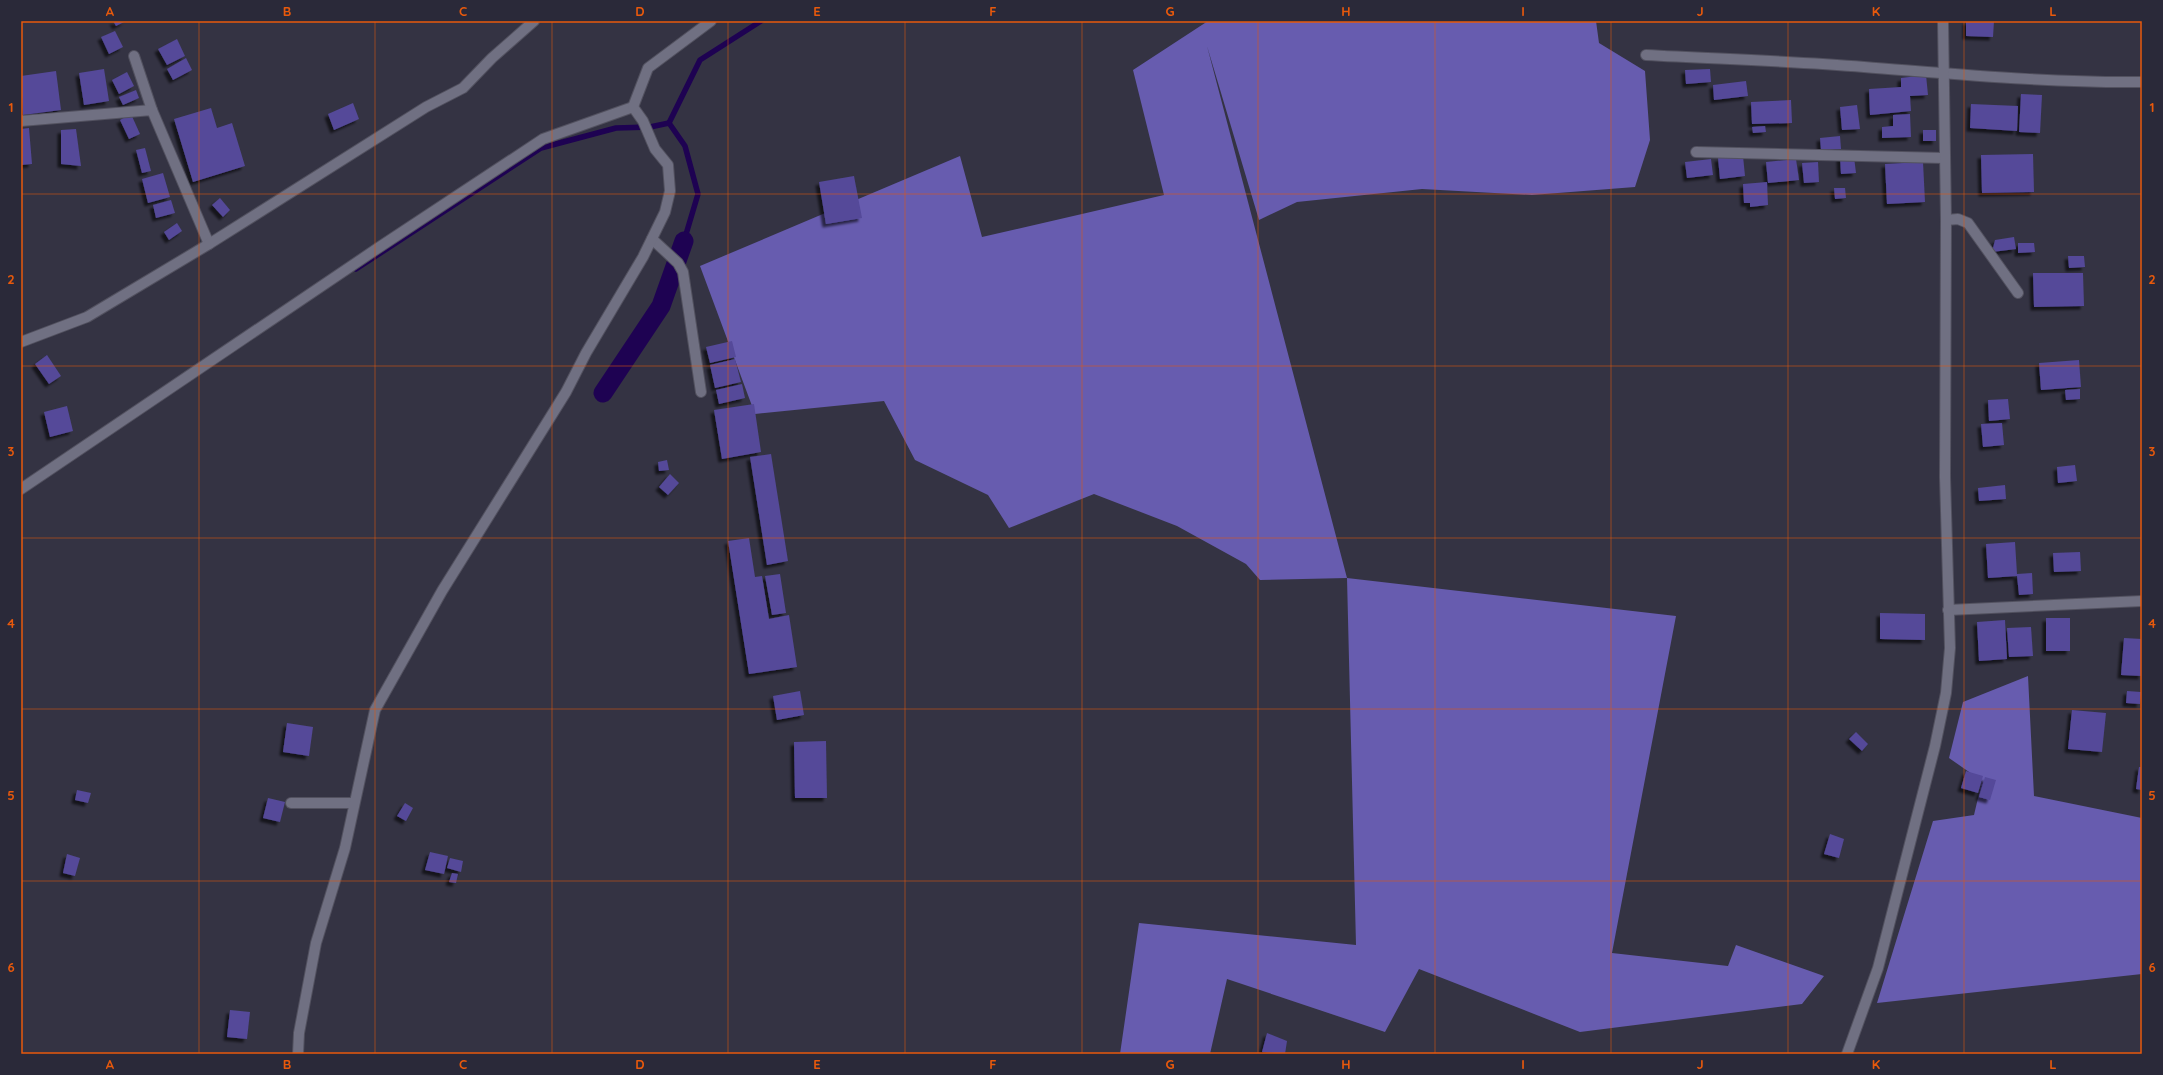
<svg xmlns="http://www.w3.org/2000/svg" width="2163" height="1075" font-family="Quicksand,sans-serif">
  <style>
    .forest { fill: #675caf }
    .lines { fill: none; stroke-linecap: round; stroke-linejoin: round }
    .stream { stroke: #1e0252; stroke-width: 5.5 }
    .canal { stroke: #1e0252; stroke-width: 19 }
    .building { fill: #544999; filter: url(#shadow) }
    .service-casing { stroke: #52515f; stroke-width: 12 }
    .minor-casing { stroke: #52515f; stroke-width: 12 }
    .service { stroke: #707082; stroke-width: 10 }
    .minor { stroke: #707082; stroke-width: 10 }
    .grid { fill: none; stroke: #e8590c; stroke-width: 1; stroke-opacity: 0.55 }
    .neatline { fill: none; stroke: #e8590c; stroke-width: 1.5 }
    .grid-label { font-size: 13px; text-anchor: middle; font-weight: bold; fill: #e8590c }
  </style>
  <defs>
    <filter id="shadow"><feDropShadow dx="-3.5" dy="3.5" stdDeviation="1" flood-color="#0009"/></filter>
  </defs>
  <rect width="100%" height="100%" fill="#343343"/>
  <!-- forest -->
  <g class="forest">
    <polygon points="1208,21 1596,21 1599,43 1645,71 1650,140 1635,187 1532,195 1422,189 1297,202 1259,220 1207,46 1347,578 1676,616 1612,953 1728,966 1736,945 1824,976 1802,1004 1580,1032 1419,969 1385,1032 1227,979 1210,1054 1120,1054 1139,923 1356,945 1347,578 1260,580 1246,564 1177,526 1094,494 1009,528 988,495 915,460 884,401 755,414 700,266 960,156 982,237 1164,195 1133,70"/>
    <polygon points="2028,676 2034,796 2142,818 2142,974 1877,1003 1933,821 1974,815 1982,781 1949,758 1963,702"/>
  </g>
  <g class="lines">
    <!-- stream -->
    <g class="stream">
      <polyline points="684,241 698,194 685,146 669,123 700,60 761,21"/>
      <polyline points="356,269 541,148 616,128 650,127 669,123"/>
    </g>
    <!-- canal -->
    <polyline class="canal" points="603,393 661,306 684,241"/>
  </g>
  <!-- building -->
  <g class="building">
    <polygon points="113,21 126,21 116,26"/>
    <polygon points="1966,21 1994,21 1993,37 1966,36"/>
    <polygon points="115,31 123,47 109,54 101,37"/>
    <polygon points="177,39 185,56 167,65 158,49"/>
    <polygon points="186,58 192,70 173,80 167,69"/>
    <polygon points="104,69 109,101 84,105 79,73"/>
    <polygon points="1710,69 1711,82 1686,84 1685,70"/>
    <polygon points="56,71 61,110 23,115 21,76"/>
    <polygon points="127,72 134,86 119,94 112,80"/>
    <polygon points="1926,75 1928,95 1910,96 1911,111 1870,115 1869,89 1901,87 1901,78"/>
    <polygon points="1746,81 1748,96 1714,100 1713,85"/>
    <polygon points="136,90 139,98 123,105 119,97"/>
    <polygon points="2021,94 2042,95 2040,133 2019,132"/>
    <polygon points="1791,100 1792,123 1752,124 1751,102"/>
    <polygon points="353,103 359,119 334,130 328,114"/>
    <polygon points="1971,104 2018,106 2017,131 1970,128"/>
    <polygon points="1857,105 1860,129 1842,130 1840,107"/>
    <polygon points="211,108 217,128 232,123 245,166 193,182 174,119"/>
    <polygon points="131,114 140,134 129,139 120,120"/>
    <polygon points="1910,114 1911,137 1882,138 1882,127 1893,126 1893,115"/>
    <polygon points="1765,126 1766,132 1753,133 1752,127"/>
    <polygon points="29,128 32,164 21,165 21,129"/>
    <polygon points="76,129 81,166 61,164 61,130"/>
    <rect x="1923" y="130" width="13" height="11"/>
    <polygon points="1840,136 1841,149 1821,150 1820,138"/>
    <polygon points="145,148 151,171 142,173 136,150"/>
    <polygon points="2033,154 2034,192 1982,193 1981,155"/>
    <polygon points="1743,156 1745,176 1720,179 1718,158"/>
    <polygon points="1840,157 1854,157 1856,173 1841,174"/>
    <polygon points="1711,159 1713,175 1687,178 1685,162"/>
    <polygon points="1796,159 1799,180 1768,183 1766,162"/>
    <polygon points="1818,162 1819,182 1804,183 1802,163"/>
    <polygon points="1923,162 1925,202 1887,204 1885,164"/>
    <polygon points="163,173 170,197 148,203 142,179"/>
    <polygon points="854,176 862,218 826,224 819,182"/>
    <polygon points="1767,182 1768,205 1750,207 1750,203 1744,203 1743,184"/>
    <polygon points="1834,188 1845,188 1846,198 1835,199"/>
    <polygon points="220,198 230,210 223,217 212,205"/>
    <polygon points="171,200 175,213 156,218 153,205"/>
    <polygon points="177,223 182,231 169,240 164,232"/>
    <polygon points="2014,237 2016,249 1992,252 1995,240"/>
    <polygon points="2018,243 2034,243 2035,252 2018,253"/>
    <polygon points="2068,256 2084,256 2085,267 2069,268"/>
    <polygon points="2033,273 2083,273 2084,306 2034,307"/>
    <polygon points="732,341 736,357 710,363 706,347"/>
    <polygon points="47,355 61,376 49,384 35,364"/>
    <polygon points="735,359 741,382 715,388 710,365"/>
    <polygon points="2079,360 2081,387 2041,390 2039,363"/>
    <polygon points="742,384 745,398 719,404 716,390"/>
    <polygon points="2080,389 2080,399 2066,400 2065,390"/>
    <polygon points="2008,399 2010,419 1989,421 1988,400"/>
    <polygon points="754,404 761,452 722,459 714,410"/>
    <polygon points="67,406 73,431 50,437 44,412"/>
    <polygon points="2002,423 2004,445 1983,447 1981,424"/>
    <polygon points="771,454 788,561 767,565 750,457"/>
    <polygon points="667,460 669,470 659,471 658,462"/>
    <polygon points="2075,465 2077,481 2058,483 2057,467"/>
    <polygon points="670,474 679,483 668,495 659,487"/>
    <polygon points="2005,485 2006,499 1979,501 1978,488"/>
    <polygon points="749,538 755,577 762,576 769,619 789,615 797,667 749,674 728,541"/>
    <polygon points="2015,542 2017,574 2032,573 2033,594 2019,595 2017,576 1988,578 1986,544"/>
    <polygon points="2080,552 2081,571 2054,572 2053,553"/>
    <polygon points="780,574 786,613 772,615 765,576"/>
    <polygon points="1880,613 1925,614 1925,640 1880,639"/>
    <rect x="2046" y="618" width="24" height="33"/>
    <polygon points="2005,620 2007,659 1979,661 1977,622"/>
    <polygon points="2031,627 2033,656 2009,657 2007,628"/>
    <polygon points="2124,638 2142,639 2142,676 2121,675"/>
    <polygon points="800,691 804,715 777,720 773,696"/>
    <polygon points="2127,691 2141,692 2140,704 2126,703"/>
    <polygon points="2072,710 2106,713 2102,752 2068,749"/>
    <polygon points="287,723 313,727 309,756 283,752"/>
    <polygon points="1856,732 1868,744 1862,751 1849,739"/>
    <polygon points="826,741 827,798 795,798 794,742"/>
    <polygon points="2139,767 2142,767 2142,790 2136,789"/>
    <polygon points="1966,771 1983,776 1978,793 1961,788"/>
    <polygon points="1985,777 1996,780 1990,800 1979,797"/>
    <polygon points="77,790 91,793 88,803 75,800"/>
    <polygon points="268,798 285,802 280,822 263,818"/>
    <polygon points="405,803 413,808 406,821 397,816"/>
    <polygon points="1830,834 1844,839 1839,858 1824,854"/>
    <polygon points="430,852 448,856 444,874 425,870"/>
    <polygon points="67,854 80,858 75,876 63,873"/>
    <polygon points="450,858 463,861 461,872 447,868"/>
    <polygon points="452,873 458,874 456,883 449,882"/>
    <polygon points="230,1010 250,1012 247,1039 227,1037"/>
    <polygon points="1267,1033 1287,1041 1285,1054 1262,1052"/>
  </g>
  <g class="lines">
    <defs>
      <g id="service">
        <polyline points="1946,220 1958,219 1968,223 2018,293"/>
        <polyline points="652,239 678,263 683,272 701,392"/>
        <polyline points="21,489 378,248 543,139 633,107"/>
        <polyline points="291,803 354,803"/>
      </g>
      <g id="minor">
        <path d="M1646,55c72,4 145,6 218,12 92,7 185,16 278,15"/>
        <polyline points="134,56 152,110"/>
        <polyline points="21,121 152,110 209,244"/>
        <polyline points="1696,152 1944,158"/>
        <polyline points="21,342 87,317 209,244 426,107 463,88 492,58 534,21"/>
        <polyline points="1948,610 2142,601"/>
        <polyline points="298,1054 299,1033 316,943 345,848 375,710 442,591 566,392 586,353 643,257 665,212 670,191 668,165 655,149 643,121 633,107 648,68 711,21"/>
        <polyline points="1847,1054 1878,968 1935,746 1946,693 1950,648 1945,477 1946,220 1943,21"/>
      </g>
    </defs>
    <!-- service casing -->
    <use href="#service" class="service-casing"/>
    <!-- minor casing -->
    <use href="#minor" class="minor-casing"/>
    <!-- service -->
    <use href="#service" class="service"/>
    <!-- minor -->
    <use href="#minor" class="minor"/>
  </g>
  <!-- grid -->
  <path class="grid" d="M199,21v1033M375,21v1033M552,21v1033M728,21v1033M905,21v1033M1082,21v1033M1258,21v1033M1435,21v1033M1611,21v1033M1788,21v1033M1964,21v1033M21,194h2121M21,366h2121M21,538h2121M21,709h2121M21,881h2121"/>
  <!-- border -->
  <rect width="2163" height="1075" fill="none" stroke="#2a2939" stroke-width="44"/>
  <rect x="22" y="22" width="2119" height="1031" class="neatline"/>
  <g class="grid-label">
    <text x="110" y="16">A</text>
    <text x="287" y="16">B</text>
    <text x="463" y="16">C</text>
    <text x="640" y="16">D</text>
    <text x="817" y="16">E</text>
    <text x="993" y="16">F</text>
    <text x="1170" y="16">G</text>
    <text x="1346" y="16">H</text>
    <text x="1523" y="16">I</text>
    <text x="1700" y="16">J</text>
    <text x="1876" y="16">K</text>
    <text x="2053" y="16">L</text>
    <text x="11" y="112">1</text>
    <text x="2152" y="112">1</text>
    <text x="11" y="284">2</text>
    <text x="2152" y="284">2</text>
    <text x="11" y="456">3</text>
    <text x="2152" y="456">3</text>
    <text x="11" y="628">4</text>
    <text x="2152" y="628">4</text>
    <text x="11" y="800">5</text>
    <text x="2152" y="800">5</text>
    <text x="11" y="972">6</text>
    <text x="2152" y="972">6</text>
    <text x="110" y="1069">A</text>
    <text x="287" y="1069">B</text>
    <text x="463" y="1069">C</text>
    <text x="640" y="1069">D</text>
    <text x="817" y="1069">E</text>
    <text x="993" y="1069">F</text>
    <text x="1170" y="1069">G</text>
    <text x="1346" y="1069">H</text>
    <text x="1523" y="1069">I</text>
    <text x="1700" y="1069">J</text>
    <text x="1876" y="1069">K</text>
    <text x="2053" y="1069">L</text>
  </g>
</svg>
